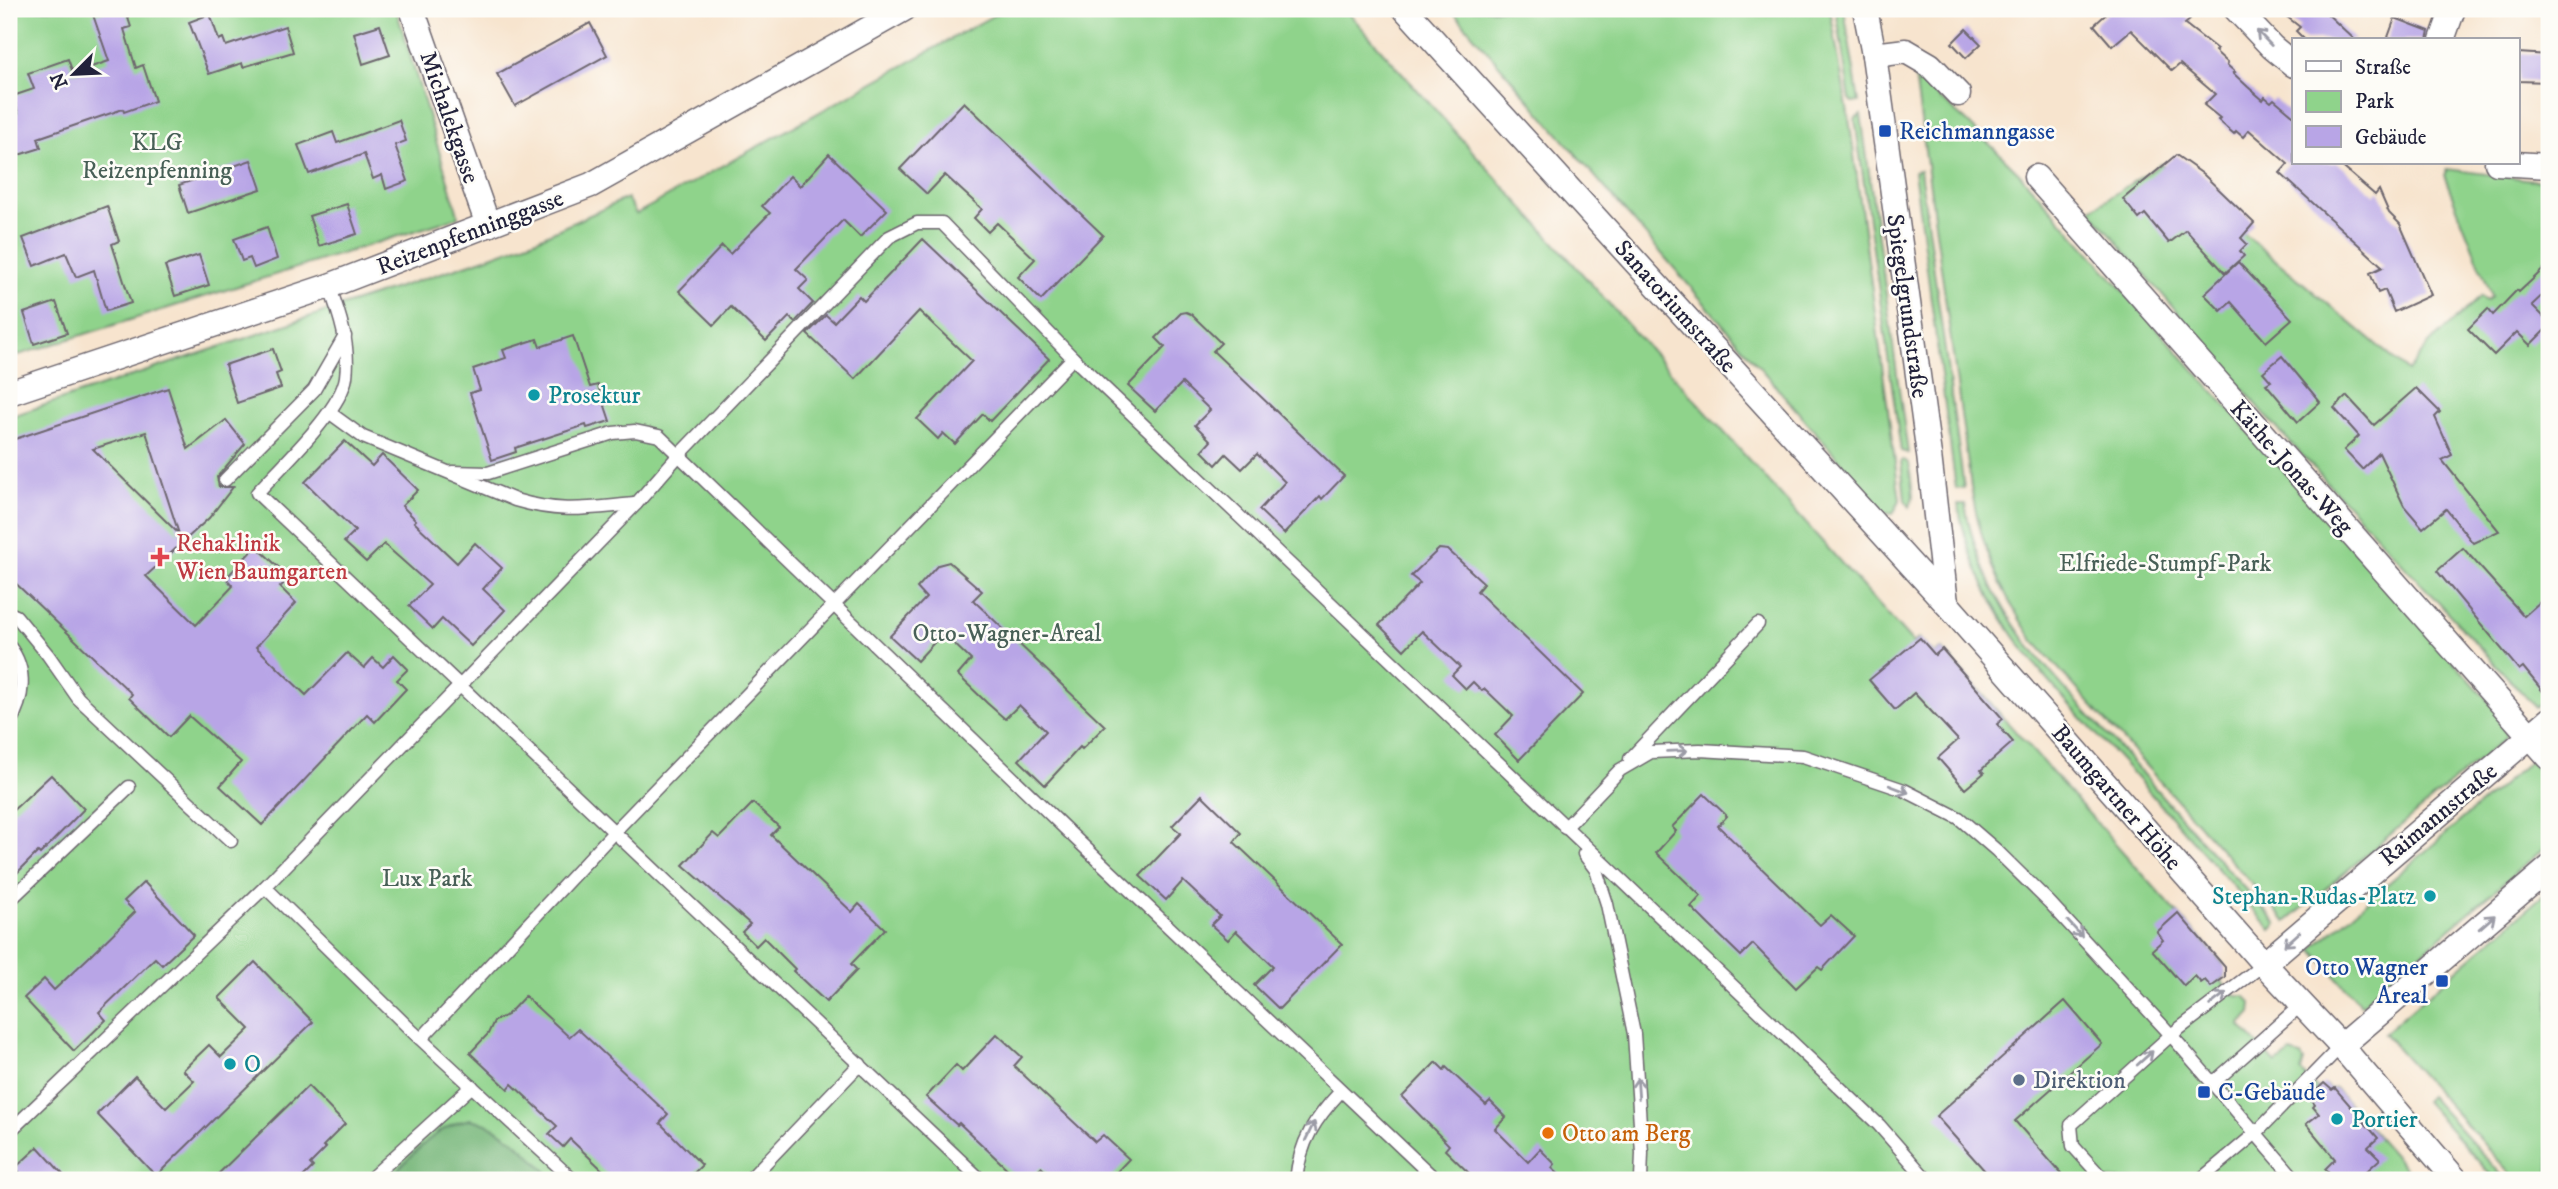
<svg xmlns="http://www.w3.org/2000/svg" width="2558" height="1189" font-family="'IM FELL DW Pica',serif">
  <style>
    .green { fill: #8fd38b; stroke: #587a63; stroke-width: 2 }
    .forest { fill: #73b577; stroke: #4a6c59; stroke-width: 2 }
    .building { fill: #b8a5e6; fill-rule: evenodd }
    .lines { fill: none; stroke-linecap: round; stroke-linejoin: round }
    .service-casing { stroke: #6d666e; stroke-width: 15 }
    .minor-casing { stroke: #6d666e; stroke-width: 27 }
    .service { stroke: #fff; stroke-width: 12 }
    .minor { stroke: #fff; stroke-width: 24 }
    .oneway { stroke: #9c9ca7 }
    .transit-dot { fill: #1a4fb4; stroke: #fdfcf7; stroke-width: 2.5 }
    .culture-dot { fill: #0f9aa8; stroke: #fdfcf7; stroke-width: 2.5 }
    .health-dot { fill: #e0444e; stroke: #fdfcf7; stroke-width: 2.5 }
    .service-dot { fill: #5c6f8a; stroke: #fdfcf7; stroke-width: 2.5 }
    .food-dot { fill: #e8710a; stroke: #fdfcf7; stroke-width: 2.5 }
    .labels { text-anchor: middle; stroke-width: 5; stroke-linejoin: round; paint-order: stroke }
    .street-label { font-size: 24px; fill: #22223b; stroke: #fdfcf7 }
    .transit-label { font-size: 24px; fill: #164399; stroke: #fdfcf7; text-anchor: start }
    .park-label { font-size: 24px; fill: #486057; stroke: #fdfcf7 }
    .culture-label { font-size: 24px; fill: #0d838f; stroke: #fdfcf7; text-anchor: start }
    .health-label { font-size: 24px; fill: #be3a42; stroke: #fdfcf7; text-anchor: start }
    .service-label { font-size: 24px; fill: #4e5e75; stroke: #fdfcf7; text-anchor: start }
    .food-label { font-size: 24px; fill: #c56008; stroke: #fdfcf7; text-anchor: start }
  </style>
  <rect width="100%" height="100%" fill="#fdfcf7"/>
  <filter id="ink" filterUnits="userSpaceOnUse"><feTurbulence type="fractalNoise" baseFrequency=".0143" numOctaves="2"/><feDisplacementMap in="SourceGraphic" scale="14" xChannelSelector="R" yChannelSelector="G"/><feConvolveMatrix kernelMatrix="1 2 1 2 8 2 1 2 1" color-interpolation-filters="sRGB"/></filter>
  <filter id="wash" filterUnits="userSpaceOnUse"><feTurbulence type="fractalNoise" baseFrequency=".00686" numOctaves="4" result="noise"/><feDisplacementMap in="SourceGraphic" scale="28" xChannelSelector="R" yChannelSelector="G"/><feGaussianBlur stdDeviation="1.57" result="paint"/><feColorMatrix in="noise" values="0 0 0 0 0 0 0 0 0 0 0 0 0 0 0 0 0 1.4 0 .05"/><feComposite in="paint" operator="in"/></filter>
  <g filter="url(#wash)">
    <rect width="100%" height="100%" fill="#f7e4ce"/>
    <!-- green -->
    <g class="green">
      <polygon points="9,9 396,9 459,217 9,358"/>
      <polygon points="1005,9 1345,9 1913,643 1919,638 1935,655 1942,649 2213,953 2223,964 2225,977 2221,981 2236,996 2245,996 2252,1003 2251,1013 2240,1025 2276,1064 2291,1053 2301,1056 2304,1061 2301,1071 2317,1089 2326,1085 2332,1090 2335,1088 2416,1180 555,1180 439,1131 387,1180 9,1180 9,417 483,259 537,239 627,198 636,214"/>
      <polygon points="1451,9 1830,9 1850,125 1900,500 1893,514 1885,513"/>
      <polygon points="1836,9 1844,9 1859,102 1853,103 1850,100"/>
      <path d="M1915,77l51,44 53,52 482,542 5,20 -2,4 -218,183 -253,-282c-34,-50 -52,-94 -62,-153z"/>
      <polygon points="1861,115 1908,453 1901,451 1855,119"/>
      <polygon points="2161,164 2408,371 2429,344 2481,296 2486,301 2492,296 2444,175 2447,169 2549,182 2549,697 2535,707 2275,426 2090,210"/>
      <polygon points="1920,170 1964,488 1956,489 1914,171"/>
      <polygon points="1904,460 1909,463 1913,496 1910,507 1905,500 1901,461"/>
      <path d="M1958,504h7c19,113 95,177 167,258 46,52 91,104 138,154l7,8 -6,6c-48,-56 -97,-110 -146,-165 -71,-77 -150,-153 -167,-261z"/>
      <polygon points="2530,761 2549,782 2549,844 2361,1005 2312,949"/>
      <polygon points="2549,890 2549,1180 2516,1180 2384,1033"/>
      <polygon points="2430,1096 2506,1180 2495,1180 2425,1101"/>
    </g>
    <!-- forest -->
    <path class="forest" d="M470,1119c35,6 61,38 85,61h-168c25,-24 48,-54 83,-61z"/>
    <g id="blocks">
      <!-- building -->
      <g class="building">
        <polygon points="112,9 125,9 131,27 124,29 136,68 143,65 155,101 124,112 123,109 38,138 41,148 9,158 9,116 18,113 13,96 34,89 28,73 68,59 73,73 109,61 93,15"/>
        <polygon points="2112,9 2180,9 2190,20 2185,24 2217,49 2215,51 2228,63 2227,65 2235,72 2233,73 2248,87 2263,100 2265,97 2271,102 2274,99 2294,116 2294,163 2338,163 2375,195 2379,190 2389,213 2400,224 2431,295 2394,312 2385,290 2378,293 2370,273 2383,267 2280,173 2288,164 2249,130 2243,137 2236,131 2234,134 2218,120 2220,118 2204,105 2215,94 2180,64 2172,71 2131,30 2112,46 2094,25"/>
        <polygon points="2277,9 2322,9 2355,40 2305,40 2296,31 2300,27"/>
        <polygon points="210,14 219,40 223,38 226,46 285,26 293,52 243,67 242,63 209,74 189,22"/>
        <polygon points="2395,18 2429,31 2427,40 2387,40"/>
        <polygon points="590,23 607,55 515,106 497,74"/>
        <polygon points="380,25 390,55 363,64 354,33"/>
        <polygon points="1966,29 1981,44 1966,58 1952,43"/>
        <polygon points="2518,53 2549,55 2549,82 2518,81"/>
        <polygon points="964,102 1103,235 1041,300 1018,277 1035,259 997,223 988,232 974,218 982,209 945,175 927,194 900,169"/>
        <polygon points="399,120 406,141 395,145 408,181 386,189 382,175 373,179 364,154 309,174 298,145 333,132 337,143"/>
        <polygon points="829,154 887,210 860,237 843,220 796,269 808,280 799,289 813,303 795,322 789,317 766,341 731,307 714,325 679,291 722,246 730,254 770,213 762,206 790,176 800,186"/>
        <polygon points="2176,155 2203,174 2254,223 2241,238 2247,244 2240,251 2244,256 2225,273 2186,230 2169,243 2145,214 2139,219 2123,199"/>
        <polygon points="251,160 261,189 188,213 179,185"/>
        <polygon points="347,204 357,234 319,246 309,216"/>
        <polygon points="107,206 119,241 112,244 131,303 106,311 94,270 76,277 66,253 34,266 23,238"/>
        <polygon points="267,227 277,259 254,268 250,258 242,261 234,239"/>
        <polygon points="923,239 1049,359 990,421 983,414 955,444 943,433 938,439 917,419 972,361 919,311 855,379 807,334 826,315 834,322 859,296 864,301"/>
        <polygon points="199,255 209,285 175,296 165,266"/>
        <polygon points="2238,262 2292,319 2266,342 2231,302 2221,311 2204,294"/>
        <polygon points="2549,264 2549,289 2532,305 2549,322 2549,326 2530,345 2517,332 2494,355 2468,329 2488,309 2493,315 2517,290 2519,292"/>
        <polygon points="56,302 67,333 34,344 24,313"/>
        <polygon points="1186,312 1191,314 1221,343 1213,351 1344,476 1322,499 1320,496 1284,534 1259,510 1285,482 1257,454 1242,469 1226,454 1216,465 1202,451 1211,441 1195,425 1210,410 1182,383 1155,411 1128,386 1165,347 1156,338 1181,313"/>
        <polygon points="573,336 590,387 598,385 610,421 587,428 586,425 515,448 516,452 492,460 470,393 480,390 473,369 506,358 503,350 537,339 540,347"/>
        <polygon points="273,349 281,372 276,374 281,388 237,403 225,365"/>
        <polygon points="2282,356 2320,402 2298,422 2266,384 2271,381 2263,372"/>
        <path d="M168,388l20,61 38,-29 19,24 -28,33 2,10h14l-24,31 -63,58 50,49 37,-39 -7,-8 30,-32 34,32 -10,9 16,16 -40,44 50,48 41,-42 17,15 9,-10 10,9 11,-12 14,14 -11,11 9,9 -31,33 -8,-8 -105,111 -42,-39 21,-24 -52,-46 -20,21 -40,-39 3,-4 -123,-117v-136zM146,432l33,102 -86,-85z"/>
        <polygon points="2416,388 2440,412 2435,417 2452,455 2442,460 2499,531 2473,543 2446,509 2423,528 2404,506 2379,453 2362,469 2344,450 2359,436 2334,408 2347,396 2374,425"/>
        <polygon points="345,441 372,466 382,455 418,490 402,506 416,520 414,522 457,563 475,543 502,568 483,589 505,610 471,646 442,619 433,629 409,606 430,585 384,544 366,562 344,542 355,531 305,482"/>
        <polygon points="2463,548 2524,616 2549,594 2549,699 2523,667 2519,670 2437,571"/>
        <polygon points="1439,549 1448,550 1484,583 1477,591 1583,694 1519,760 1495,735 1513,716 1485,689 1482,691 1473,682 1466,689 1452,675 1460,667 1422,631 1404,650 1379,625 1420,583 1411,576"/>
        <polygon points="949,562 982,591 973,600 1105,726 1082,749 1080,747 1045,785 1019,760 1046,731 1019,705 1005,719 987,703 958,675 971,660 943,633 917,661 890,636 926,598 917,588 938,565"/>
        <polygon points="1920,638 1935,655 1942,649 2003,719 1997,724 2013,742 1981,770 1984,773 1965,789 1938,758 1958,740 1914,693 1895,710 1869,680"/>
        <polygon points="51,775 84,809 40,854 38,852 9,881 9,814"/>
        <polygon points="1704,794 1727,816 1718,826 1820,925 1831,915 1854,936 1822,970 1818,967 1796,988 1753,944 1741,956 1709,925 1691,907 1701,896 1656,853 1676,831 1672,827"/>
        <polygon points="1202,795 1241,833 1234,842 1342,944 1279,1009 1254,985 1273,966 1236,931 1228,940 1211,925 1220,916 1183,881 1166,900 1140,876 1181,833 1172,826"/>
        <polygon points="753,803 779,827 771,835 852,912 859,904 885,929 851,964 857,970 826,1002 793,971 795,969 764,938 756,946 742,932 750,924 683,865 713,833 719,838"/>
        <polygon points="144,882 194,935 162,965 155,958 99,1012 106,1020 74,1051 24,998 44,979 54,990 89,957 135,912 124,901"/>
        <polygon points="2178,913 2225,967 2225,977 2211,987 2205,980 2201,983 2195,976 2184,986 2152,950 2163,940 2157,932"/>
        <polygon points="255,962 313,1022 156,1176 97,1114 135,1076 166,1108 194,1081 183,1070 209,1045 221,1057 250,1029 219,998"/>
        <polygon points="525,996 569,1037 578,1029 668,1114 660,1123 702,1165 687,1180 613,1180 570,1139 563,1147 549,1134 557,1126 512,1084 508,1089 470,1053 488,1034 494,1021 507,1015"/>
        <polygon points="2065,1001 2102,1044 2015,1121 2067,1180 1993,1180 1936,1116"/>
        <polygon points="997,1034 1022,1057 1014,1066 1095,1142 1103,1135 1129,1159 1109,1180 1054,1180 1041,1167 1028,1180 1019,1180 959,1123 957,1125 926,1097 956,1065 962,1071"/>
        <polygon points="1436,1062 1444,1070 1446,1067 1486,1105 1490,1101 1506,1117 1495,1129 1528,1162 1540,1149 1555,1164 1552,1168 1565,1180 1476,1180 1445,1150 1449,1145 1402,1097"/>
        <polygon points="2324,1083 2332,1090 2335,1088 2378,1138 2368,1147 2380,1159 2357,1180 2335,1180 2325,1169 2335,1159 2306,1124 2319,1114 2313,1107 2315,1105 2309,1097"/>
        <polygon points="308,1086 345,1124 323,1146 326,1148 310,1164 313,1167 300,1180 212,1180"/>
        <polygon points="38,1147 68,1180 26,1180 15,1168"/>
      </g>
    </g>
  </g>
  <g filter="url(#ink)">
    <use href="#blocks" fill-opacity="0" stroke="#6d666e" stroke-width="2"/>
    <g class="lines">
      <defs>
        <g id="service">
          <path d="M329,286c11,29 21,59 17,91 -5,34 -65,89 -89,116l724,687"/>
          <path d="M330,413l33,24 152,63c47,14 73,8 121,4"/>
          <polyline points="452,472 488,473 613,433 635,431 659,436 1076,839 1436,1180"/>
          <polyline points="225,480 314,390 345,336"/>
          <polyline points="9,613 16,616 48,655 78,698 231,841"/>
          <path d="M9,646c19,24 15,53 0,78"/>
          <polyline points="1630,759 1758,624"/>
          <polyline points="1565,828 1620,770 1651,752 1700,750 1803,756 1904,790 1959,818 1996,850 2050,903 2171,1035 2296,1180"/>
          <polyline points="1584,854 1596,870 1607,904 1634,1034 1642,1153 1641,1180"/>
          <polyline points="265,887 413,1032 573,1180"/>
          <polyline points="9,901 129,787"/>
          <polyline points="421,1039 615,831 1073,358"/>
          <polyline points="2212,1084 2302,1004"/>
          <polyline points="9,1132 265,887 636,504 678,456 889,237 917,223 942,223 1073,358 1879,1125 1927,1180"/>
          <polyline points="369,1180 472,1086"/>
          <polyline points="749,1180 860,1064"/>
          <path d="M1296,1180c4,-39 19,-61 45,-89"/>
          <polyline points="2104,1180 2073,1146 2071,1125 2171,1035 2264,964"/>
          <polyline points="2200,1180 2256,1133 2341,1046"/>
        </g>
        <g id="minor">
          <polyline points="412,9 488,225"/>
          <polyline points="1405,9 1946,603 2264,964 2341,1046 2456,1180"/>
          <polyline points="1865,9 1874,55 1929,455 1946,603"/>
          <polyline points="2236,9 2272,47 2294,65"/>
          <polyline points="2442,40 2453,9"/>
          <polyline points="1874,55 1906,51 1930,65 1958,94"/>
          <polyline points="2497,163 2549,166"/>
          <polyline points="2036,177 2549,757"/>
          <polyline points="9,393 329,286 591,185 904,9"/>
          <polyline points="2264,964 2549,720"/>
          <polyline points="2341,1046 2549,868"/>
        </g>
      </defs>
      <!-- service casing -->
      <use href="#service" class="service-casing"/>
      <!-- minor casing -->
      <use href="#minor" class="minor-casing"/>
      <!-- service -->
      <use href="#service" class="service"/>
      <!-- minor -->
      <use href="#minor" class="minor"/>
    </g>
    <!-- one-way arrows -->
    <defs><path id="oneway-shaft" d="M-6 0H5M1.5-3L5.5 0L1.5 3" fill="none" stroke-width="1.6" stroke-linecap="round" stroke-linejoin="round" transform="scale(1.75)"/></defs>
    <g class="oneway">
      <use href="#oneway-shaft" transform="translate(2264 38) rotate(-134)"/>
      <use href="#oneway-shaft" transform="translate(1677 751) rotate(-2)"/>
      <use href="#oneway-shaft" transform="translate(1899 789) rotate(21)"/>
      <use href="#oneway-shaft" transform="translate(2487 922) rotate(-41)"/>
      <use href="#oneway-shaft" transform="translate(2075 929) rotate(47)"/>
      <use href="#oneway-shaft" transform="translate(2292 939) rotate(138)"/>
      <use href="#oneway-shaft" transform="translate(2218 999) rotate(-37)"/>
      <use href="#oneway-shaft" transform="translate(2145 1058) rotate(-42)"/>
      <use href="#oneway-shaft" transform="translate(1638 1088) rotate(-94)"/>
      <use href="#oneway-shaft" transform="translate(1310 1131) rotate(-64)"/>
    </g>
  </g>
  <!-- markers -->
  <g class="transit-dot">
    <rect x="1878" y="124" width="14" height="14" rx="3.5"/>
    <rect x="2435" y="974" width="14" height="14" rx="3.5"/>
    <rect x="2197" y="1085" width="14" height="14" rx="3.5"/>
  </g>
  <g class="culture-dot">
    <circle cx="534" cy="395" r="7"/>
    <circle cx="2430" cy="896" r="7"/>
    <circle cx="230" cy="1064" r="7"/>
    <circle cx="2337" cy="1119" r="7"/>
  </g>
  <path class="health-dot" d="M156.5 546.5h7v7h7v7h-7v7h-7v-7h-7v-7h7z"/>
  <circle class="service-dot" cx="2019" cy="1080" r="7"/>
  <circle class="food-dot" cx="1548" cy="1133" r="7"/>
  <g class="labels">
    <!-- street labels -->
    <g class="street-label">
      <text transform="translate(450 117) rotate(71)" y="8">Michalekgasse</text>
      <text transform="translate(470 232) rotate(-21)" y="8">Reizenpfenninggasse</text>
      <text transform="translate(1676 306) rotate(48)" y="8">Sanatoriumstraße</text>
      <text transform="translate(1908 306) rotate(82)" y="8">Spiegelgrundstraße</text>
      <text transform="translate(2292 467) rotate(48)" y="8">Käthe-Jonas-Weg</text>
      <text transform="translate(2117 797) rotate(49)" y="8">Baumgartner Höhe</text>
      <text transform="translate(2438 814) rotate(-40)" y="8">Raimannstraße</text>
    </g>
    <!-- transit labels -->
    <g class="transit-label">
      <text x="1899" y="139">Reichmanngasse</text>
      <text x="2428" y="975" text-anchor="end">Otto Wagner<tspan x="2428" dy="28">Areal</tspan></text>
      <text x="2218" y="1100">C-Gebäude</text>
    </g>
    <!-- park labels -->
    <g class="park-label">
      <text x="157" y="150">KLG<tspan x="157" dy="28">Reizenpfenning</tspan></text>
      <text x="2165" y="571">Elfriede-Stumpf-Park</text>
      <text x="1007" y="641">Otto-Wagner-Areal</text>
      <text x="427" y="886">Lux Park</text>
    </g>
    <!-- culture labels -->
    <g class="culture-label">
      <text x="548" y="403">Prosektur</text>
      <text x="2416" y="904" text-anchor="end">Stephan-Rudas-Platz</text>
      <text x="244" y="1072">O</text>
      <text x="2351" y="1127">Portier</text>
    </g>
    <!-- health labels -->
    <g class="health-label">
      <text x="176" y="551">Rehaklinik<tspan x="176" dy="28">Wien Baumgarten</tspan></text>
    </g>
    <!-- service labels -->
    <g class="service-label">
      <text x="2033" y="1088">Direktion</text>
    </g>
    <!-- food labels -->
    <g class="food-label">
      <text x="1562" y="1141">Otto am Berg</text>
    </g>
  </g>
  <!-- margin -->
  <rect width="2558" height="1189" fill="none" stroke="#fdfcf7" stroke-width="35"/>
  <!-- legend -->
  <rect x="2292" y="38" width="228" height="126" fill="#fdfcf7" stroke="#a5a5ac" stroke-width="2"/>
  <rect x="2306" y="61" width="35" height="10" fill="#ffffff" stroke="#a5a5ac" stroke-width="2"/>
  <text x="2355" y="74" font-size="21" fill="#22223b">Straße</text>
  <rect x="2306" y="91" width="35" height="21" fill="#8fd38b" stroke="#a5a5ac" stroke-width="2"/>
  <text x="2355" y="108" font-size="21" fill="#22223b">Park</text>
  <rect x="2306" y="126" width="35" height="21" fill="#b8a5e6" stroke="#a5a5ac" stroke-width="2"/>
  <text x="2355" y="144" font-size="21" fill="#22223b">Gebäude</text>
  <!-- north arrow -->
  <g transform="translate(74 74) rotate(246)" stroke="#fdfcf7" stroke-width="5" paint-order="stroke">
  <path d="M0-5L12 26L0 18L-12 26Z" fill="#22223b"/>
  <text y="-10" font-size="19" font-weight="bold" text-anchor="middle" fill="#22223b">N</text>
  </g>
</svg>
